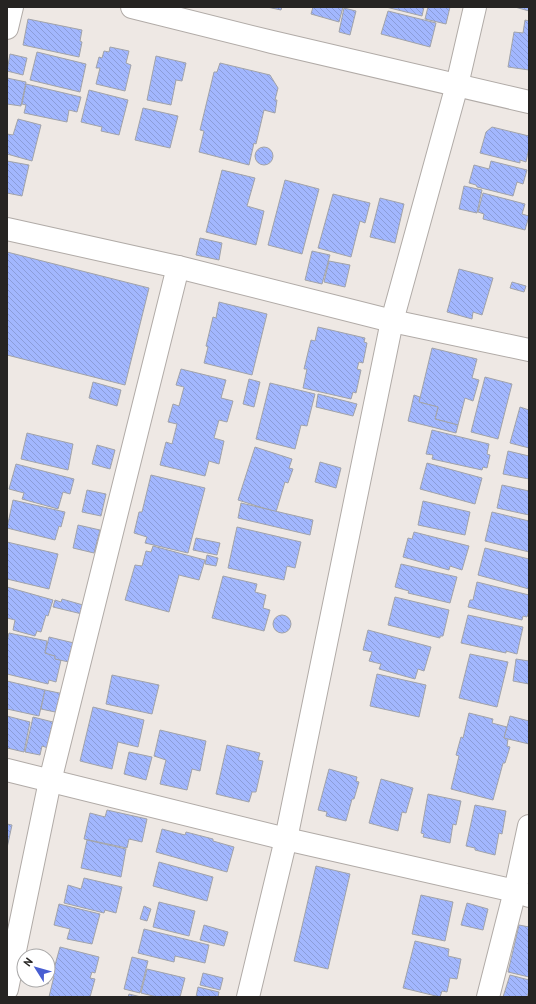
<svg xmlns="http://www.w3.org/2000/svg" width="536" height="1004" font-family="'PT Sans',sans-serif">
  <style>
    .building { fill: url(#building-back-hatch); stroke: #a1a3a9 }
    .lines { fill: none; stroke-linecap: round; stroke-linejoin: round }
    .minor-casing { stroke: #b1aba7; stroke-width: 24 }
    .tertiary-casing { stroke: #b1aba7; stroke-width: 24 }
    .minor { stroke: #fff; stroke-width: 22 }
    .tertiary { stroke: #fff; stroke-width: 22 }
  </style>
  <defs>
    <pattern id="building-back-hatch" width="6" height="6" patternUnits="userSpaceOnUse"><rect width="6" height="6" fill="#a2b7fe"/><path d="M-1 5l2 2M0 0l6 6M5-1l2 2" fill="none" stroke="#8b9dd9"/></pattern>
  </defs>
  <rect width="100%" height="100%" fill="#eee8e4"/>
  <!-- building -->
  <g class="building">
    <polygon points="267,7 282,7 281,10"/>
    <polygon points="313,7 343,7 339,22 311,14"/>
    <polygon points="386,7 424,7 422,16"/>
    <polygon points="428,7 450,7 446,24 425,19"/>
    <polygon points="515,7 529,7 529,11"/>
    <polygon points="344,8 356,11 350,35 339,32"/>
    <polygon points="388,11 436,23 430,47 381,34"/>
    <polygon points="28,19 82,30 80,41 82,42 79,57 23,45"/>
    <polygon points="525,20 529,21 529,70 508,67 514,32 523,33"/>
    <polygon points="110,47 129,51 126,63 131,65 125,91 96,84 100,68 96,68 99,57 102,58 104,51 109,52"/>
    <polygon points="37,52 86,64 80,92 30,80"/>
    <polygon points="10,54 27,58 23,75 7,71"/>
    <polygon points="156,56 186,63 182,81 176,80 171,105 147,100"/>
    <polygon points="220,63 270,75 278,88 275,100 277,100 275,113 264,110 256,144 254,143 249,165 199,152 204,131 200,130 214,72 217,72"/>
    <polygon points="7,78 26,82 21,106 7,104"/>
    <polygon points="26,84 81,97 77,112 69,110 67,122 24,113 26,105 22,104"/>
    <polygon points="89,90 128,100 119,135 101,131 102,127 81,122"/>
    <polygon points="143,108 178,116 170,148 135,140"/>
    <polygon points="18,119 41,125 32,161 7,154 7,134 13,135"/>
    <polygon points="492,127 529,136 529,148 526,162 520,160 520,163 480,153 486,132"/>
    <circle cx="264" cy="156" r="9"/>
    <polygon points="7,161 29,165 22,196 7,193"/>
    <polygon points="491,161 527,170 523,184 517,182 513,196 477,187 476,185 469,183 474,165 489,169"/>
    <polygon points="222,170 255,178 247,206 264,211 256,245 206,232"/>
    <polygon points="285,180 319,189 302,254 268,245"/>
    <polygon points="464,186 482,190 477,213 459,209"/>
    <polygon points="483,193 525,204 522,214 529,216 525,230 483,219 484,214 478,212"/>
    <polygon points="333,194 370,203 365,223 360,221 351,257 318,248"/>
    <polygon points="380,198 404,204 395,243 370,237"/>
    <polygon points="200,238 222,243 219,260 196,255"/>
    <polygon points="312,251 330,255 322,284 305,280"/>
    <polygon points="7,252 149,288 125,385 7,355"/>
    <polygon points="329,261 350,265 345,287 324,282"/>
    <polygon points="459,269 493,278 482,315 473,312 472,319 447,312"/>
    <polygon points="512,282 526,286 524,292 510,288"/>
    <polygon points="219,302 267,314 252,375 204,363 208,347 206,346 213,317 216,318"/>
    <polygon points="318,327 365,338 364,342 367,343 363,363 359,362 357,369 361,370 356,393 353,392 351,399 303,388 307,369 304,369 311,340 315,341"/>
    <polygon points="432,348 477,359 472,378 479,380 473,401 465,398 458,425 435,419 438,407 419,402"/>
    <polygon points="181,369 226,380 221,398 233,401 227,422 219,420 214,438 224,441 219,464 209,461 205,476 160,465 166,442 172,444 177,424 168,422 173,404 179,406 184,387 176,385"/>
    <polygon points="485,377 512,384 498,439 471,432"/>
    <polygon points="249,379 260,382 254,407 243,404"/>
    <polygon points="93,382 121,390 117,406 89,398"/>
    <polygon points="270,383 315,394 307,426 301,425 295,449 256,439"/>
    <polygon points="318,394 357,404 353,416 316,407"/>
    <polygon points="414,395 420,397 419,402 438,407 435,419 458,425 456,433 408,421"/>
    <polygon points="520,407 529,410 529,448 510,443"/>
    <polygon points="432,430 489,444 487,454 490,455 487,468 483,467 482,470 432,459 433,455 426,454"/>
    <polygon points="27,433 73,444 68,470 21,459"/>
    <polygon points="97,445 115,450 110,469 92,464"/>
    <polygon points="255,447 292,459 289,468 293,469 288,483 285,482 276,512 238,500"/>
    <polygon points="508,451 529,456 529,479 503,474"/>
    <polygon points="320,462 341,468 336,488 315,482"/>
    <polygon points="427,463 482,478 475,504 420,489"/>
    <polygon points="16,464 74,479 70,494 63,492 58,509 22,499 24,493 9,489"/>
    <polygon points="151,475 205,488 188,553 145,543 147,537 134,533 139,512 142,512"/>
    <polygon points="502,485 529,491 529,515 497,508"/>
    <polygon points="87,490 106,494 101,516 82,512"/>
    <polygon points="13,500 65,512 61,527 59,526 55,540 7,528"/>
    <polygon points="423,501 470,512 465,535 418,525"/>
    <polygon points="241,503 313,520 310,535 238,518"/>
    <polygon points="492,512 529,521 529,552 485,541"/>
    <polygon points="78,525 100,530 94,553 73,548"/>
    <polygon points="237,527 301,542 295,568 287,566 284,580 228,568"/>
    <polygon points="414,532 469,546 462,570 450,566 449,570 403,557 408,538 412,539"/>
    <polygon points="196,538 220,543 217,555 193,550"/>
    <polygon points="7,542 58,554 49,589 7,579"/>
    <polygon points="153,546 205,560 199,580 179,575 169,612 125,600 135,565 142,566 146,551 151,552"/>
    <polygon points="485,548 529,559 529,589 478,575"/>
    <polygon points="207,555 218,558 216,566 205,564"/>
    <polygon points="401,564 457,577 450,603 408,593 409,591 395,587"/>
    <polygon points="223,576 257,584 255,592 266,595 263,608 270,610 264,631 212,618"/>
    <polygon points="477,582 529,595 529,611 527,617 523,616 522,620 468,607 470,600 473,600"/>
    <polygon points="7,587 53,600 48,616 46,615 41,632 37,631 35,636 13,630 15,620 7,618"/>
    <polygon points="395,597 449,610 443,636 440,636 440,638 388,625"/>
    <polygon points="62,599 83,605 82,614 53,607 55,600 61,602"/>
    <polygon points="468,615 523,627 517,654 506,651 506,653 461,643"/>
    <circle cx="282" cy="624" r="9"/>
    <polygon points="368,630 431,647 424,671 418,669 415,679 379,669 381,664 369,661 372,652 363,650"/>
    <polygon points="9,633 47,641 45,653 55,656 55,659 61,660 56,682 49,680 48,684 7,674 7,641"/>
    <polygon points="49,637 74,643 69,662 55,659 55,656 45,653"/>
    <polygon points="470,654 508,662 497,707 459,698"/>
    <polygon points="516,659 529,661 529,684 513,681"/>
    <polygon points="377,674 426,685 419,717 370,706"/>
    <polygon points="112,675 159,685 152,714 106,704"/>
    <polygon points="7,681 45,690 39,716 7,709"/>
    <polygon points="45,690 64,694 60,713 41,709"/>
    <polygon points="93,707 144,720 138,747 118,742 112,769 80,761"/>
    <polygon points="469,713 493,719 492,723 507,727 504,738 508,739 507,746 510,747 505,763 503,763 493,800 451,789 459,756 456,755 461,737 463,738"/>
    <polygon points="7,716 30,722 24,752 7,748"/>
    <polygon points="510,716 529,721 529,744 504,738"/>
    <polygon points="33,717 53,722 48,748 42,746 40,755 25,752"/>
    <polygon points="160,730 206,741 200,771 192,769 187,790 160,784 166,760 154,756"/>
    <polygon points="227,745 260,753 258,760 263,761 256,792 252,792 249,802 216,794"/>
    <polygon points="129,752 152,757 146,780 124,774"/>
    <polygon points="329,769 357,777 356,781 359,782 354,799 352,799 346,821 326,816 327,812 318,810"/>
    <polygon points="381,779 413,788 406,813 402,812 398,831 369,823"/>
    <polygon points="428,794 461,801 456,825 453,824 450,843 423,837 424,834 421,833"/>
    <polygon points="475,805 506,811 502,834 499,833 495,855 475,850 475,848 466,846"/>
    <polygon points="107,810 147,819 142,842 129,839 127,848 84,839 90,813 105,817"/>
    <polygon points="7,824 12,825 7,848"/>
    <polygon points="162,829 185,835 186,832 213,839 213,841 234,847 227,872 156,852"/>
    <polygon points="87,840 126,849 121,877 81,868"/>
    <polygon points="159,862 213,877 207,901 153,886"/>
    <polygon points="316,866 350,874 328,969 294,961"/>
    <polygon points="84,878 122,887 116,913 105,910 104,913 64,903 68,885 81,889"/>
    <polygon points="421,895 453,902 445,941 412,934"/>
    <polygon points="159,902 195,911 189,936 153,927"/>
    <polygon points="467,903 488,909 483,930 461,925"/>
    <polygon points="59,904 100,914 92,944 67,939 70,929 54,925"/>
    <polygon points="144,906 151,909 147,921 140,919"/>
    <polygon points="204,925 228,932 224,946 200,940"/>
    <polygon points="519,925 529,927 529,977 508,972"/>
    <polygon points="144,929 209,945 205,963 175,956 174,962 138,953"/>
    <polygon points="415,941 449,949 448,956 461,959 457,979 450,978 447,992 442,991 440,997 403,988"/>
    <polygon points="60,947 99,957 95,973 92,972 90,978 95,979 90,997 49,997 54,976 52,976"/>
    <polygon points="132,957 148,961 140,993 124,989"/>
    <polygon points="147,969 185,978 180,997 157,997 141,993"/>
    <polygon points="48,972 51,973 48,984 34,980 48,980"/>
    <polygon points="203,973 223,978 220,990 200,985"/>
    <polygon points="510,975 529,980 529,991 527,997 503,997"/>
    <polygon points="198,987 219,992 218,997 196,997"/>
    <polygon points="129,994 141,997 128,997"/>
  </g>
  <g class="lines">
    <defs>
      <g id="minor">
        <polyline points="7,28 12,7"/>
        <polyline points="7,229 178,267 392,321 529,350"/>
        <polyline points="7,770 286,839 515,891 529,896"/>
        <polyline points="7,989 50,781 178,267"/>
        <polyline points="248,997 286,839 392,321 457,85 475,7"/>
        <polyline points="488,997 515,891 529,826"/>
      </g>
      <polyline id="tertiary" points="132,7 272,42 529,102"/>
    </defs>
    <!-- minor casing -->
    <use href="#minor" class="minor-casing"/>
    <!-- tertiary casing -->
    <use href="#tertiary" class="tertiary-casing"/>
    <!-- minor -->
    <use href="#minor" class="minor"/>
    <!-- tertiary -->
    <use href="#tertiary" class="tertiary"/>
  </g>
  <!-- border -->
  <rect width="536" height="1004" fill="none" stroke="#262422" stroke-width="16"/>
  <!-- north arrow -->
  <g transform="translate(36 968) rotate(307)"><circle r="19" fill="#ffffff" stroke="#a8a7a7"/>
  <path d="M0-3L7 15L0 10L-7 15Z" fill="#485ed2"/>
  <text y="-6" font-size="11" font-weight="bold" text-anchor="middle" fill="#262422">N</text>
  </g>
</svg>
